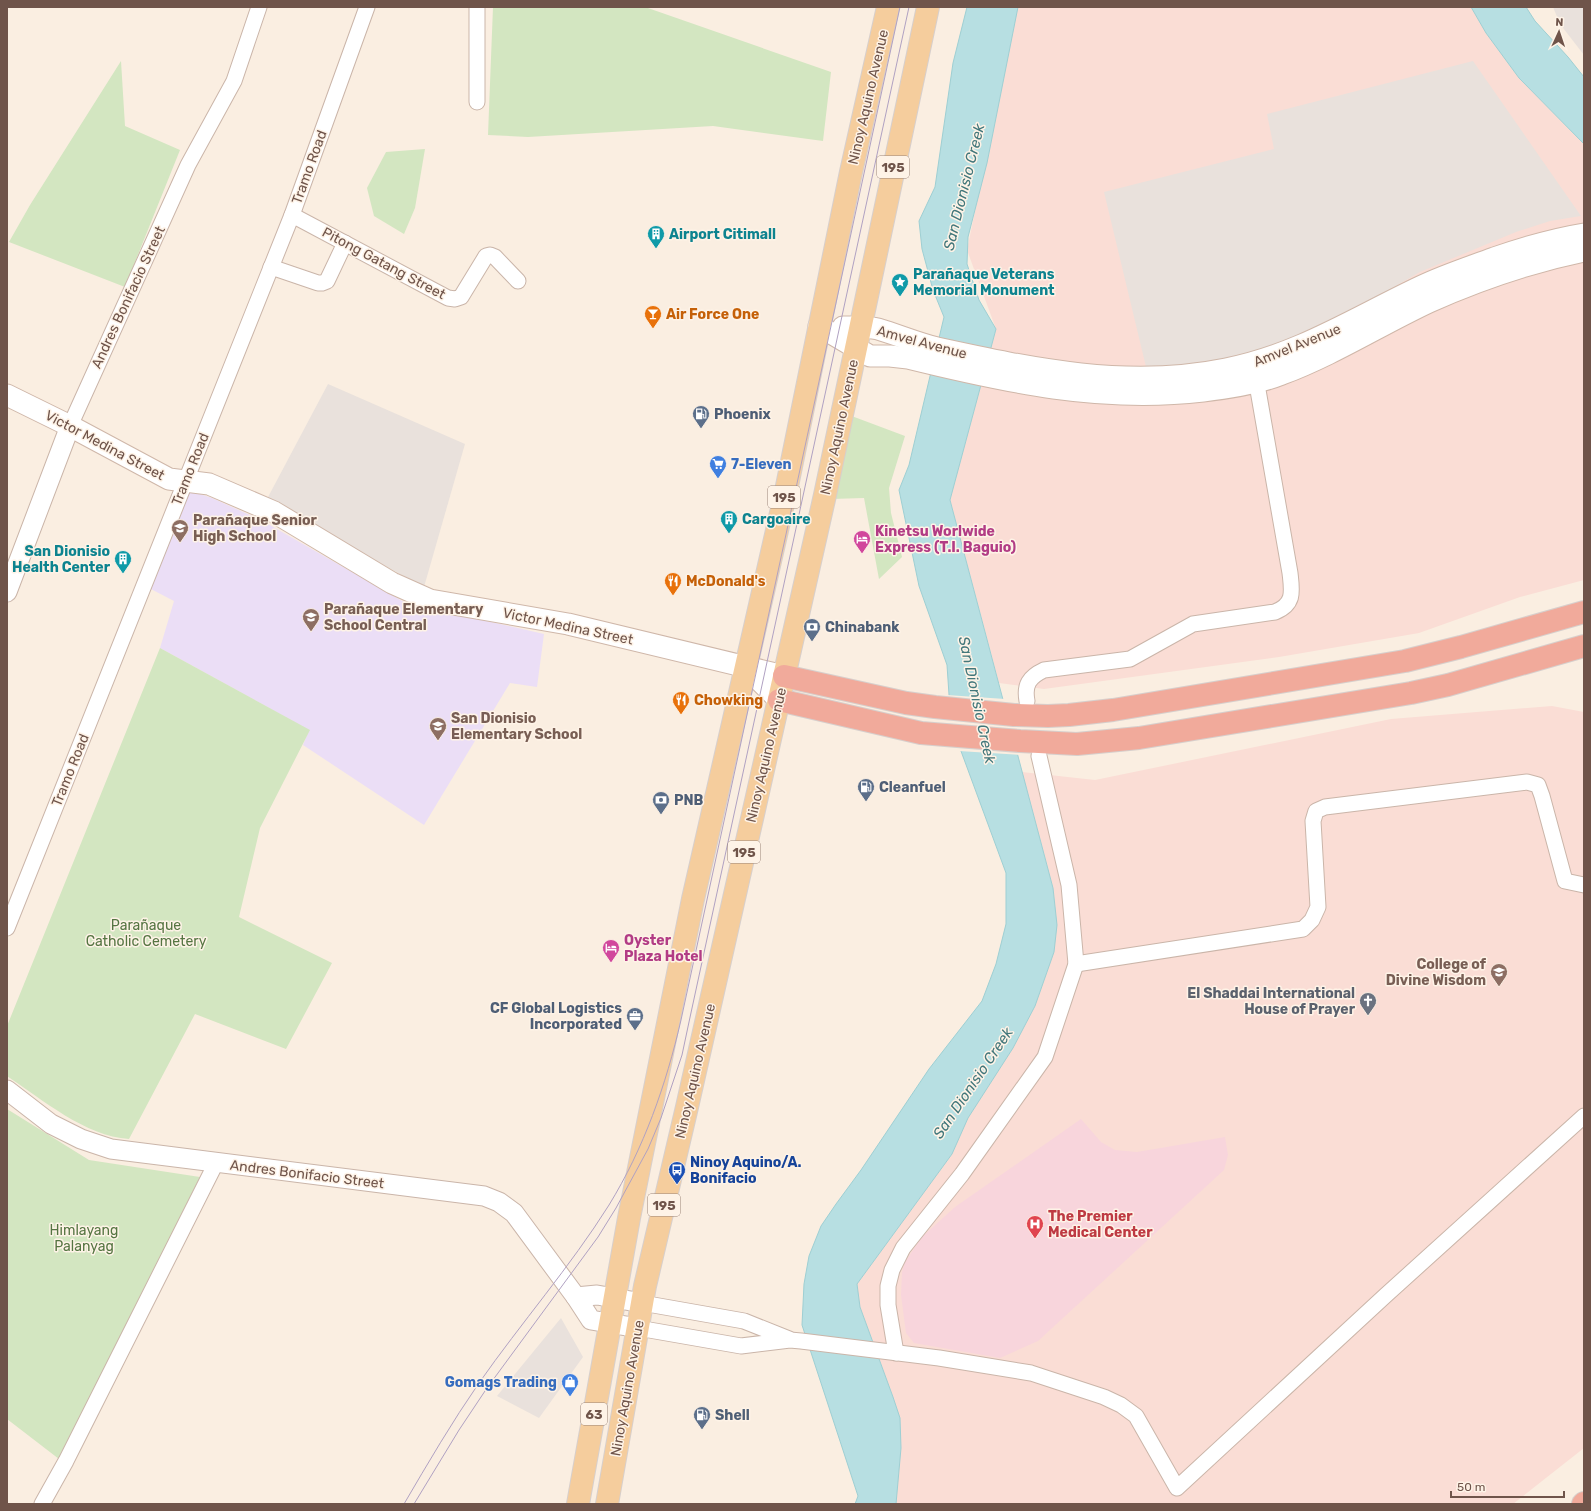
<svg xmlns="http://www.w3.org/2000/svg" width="1591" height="1511" font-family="Rubik,sans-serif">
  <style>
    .commercial { fill: #faddd5 }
    .industrial { fill: #e9e1dc }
    .education { fill: #ebdef6 }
    .medical { fill: #f8d5dc }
    .green { fill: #d3e6c1 }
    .water { fill: #b7dfe2; stroke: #9ecfd3 }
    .pier { fill: #faeee1 }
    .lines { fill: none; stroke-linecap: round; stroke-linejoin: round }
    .minor-casing { stroke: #cab5a9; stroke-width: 17 }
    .tertiary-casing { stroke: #cab5a9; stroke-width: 21 }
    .secondary-casing { stroke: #cfb7a9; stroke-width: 23 }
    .primary-casing { stroke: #d7cfcc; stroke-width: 24 }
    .motorway-casing { stroke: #d7cfcc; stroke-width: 24 }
    .minor { stroke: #fff; stroke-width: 15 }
    .tertiary { stroke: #fff; stroke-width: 19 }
    .secondary { stroke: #fff; stroke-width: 21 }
    .primary { stroke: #f5cd9d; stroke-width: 22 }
    .motorway { stroke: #f1aa9b; stroke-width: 22 }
    .tram { stroke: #b0a1c2; stroke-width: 1 }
    .labels { text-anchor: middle; stroke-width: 3; stroke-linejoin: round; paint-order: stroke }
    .shield { fill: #fef3e7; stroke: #9a8479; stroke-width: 1 }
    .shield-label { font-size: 13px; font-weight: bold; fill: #6f544a }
    .street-label { font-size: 14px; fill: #6f544a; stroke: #fef3e7 }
    .culture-label { font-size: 14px; font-weight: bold; fill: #0d838f; stroke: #fef3e7; text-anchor: start }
    .food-label { font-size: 14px; font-weight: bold; fill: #c56008; stroke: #fef3e7; text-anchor: start }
    .service-label { font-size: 14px; font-weight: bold; fill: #4e5e75; stroke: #fef3e7; text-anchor: start }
    .shop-label { font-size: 14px; font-weight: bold; fill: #366cbe; stroke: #fef3e7; text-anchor: start }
    .education-label { font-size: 14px; font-weight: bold; fill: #785e54; stroke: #fef3e7; text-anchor: start }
    .hotel-label { font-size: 14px; font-weight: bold; fill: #b23c85; stroke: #fef3e7; text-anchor: start }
    .park-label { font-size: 14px; fill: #557542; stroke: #fef3e7 }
    .worship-label { font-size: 14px; font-weight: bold; fill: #5b616d; stroke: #fef3e7; text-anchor: end }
    .transit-label { font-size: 14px; font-weight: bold; fill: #164399; stroke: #fef3e7; text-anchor: start }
    .health-label { font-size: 14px; font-weight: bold; fill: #be3a42; stroke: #fef3e7; text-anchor: start }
    .water-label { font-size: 15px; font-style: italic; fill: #42777b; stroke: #fef3e7 }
  </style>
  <rect width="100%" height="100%" fill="#faeee1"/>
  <!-- commercial -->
  <g class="commercial">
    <polygon points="1017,7 1471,7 1486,33 1519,78 1584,144 1584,580 1520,597 1419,633 1279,657 1044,689 999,683 950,500 996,329 967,250"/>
    <polygon points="1552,706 1584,712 1584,1448 1513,1504 896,1504 901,1448 893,1397 860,1307 857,1284 952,1154 968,1118 1013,1048 1035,1006 1054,952 1053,888 1022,772 1095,780 1391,719"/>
  </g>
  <!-- industrial -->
  <g class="industrial">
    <polygon points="1553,7 1584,7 1584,55 1560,24"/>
    <polygon points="1473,61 1581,216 1550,221 1516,232 1420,272 1318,331 1227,363 1147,371 1104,192 1274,149 1267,114"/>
    <polygon points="328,384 465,444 424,587 295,517 267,499"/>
    <polygon points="561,1318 583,1357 539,1418 497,1396"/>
  </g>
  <!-- education -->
  <polygon class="education" points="185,489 212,498 263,521 404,602 544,634 537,687 510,683 424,825 303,745 309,730 160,648 174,601 147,587"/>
  <!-- medical -->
  <polygon class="medical" points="1081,1119 1101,1142 1115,1150 1137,1152 1225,1137 1228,1155 1224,1170 1038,1341 1000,1358 914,1343 906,1333 901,1295 902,1272 905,1262 922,1237 955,1207"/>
  <!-- green -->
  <g class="green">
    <polygon points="493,7 645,7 831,72 823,141 713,126 528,137 488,135"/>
    <polygon points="121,61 125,126 180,150 125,287 9,242 30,205"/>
    <polygon points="425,149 415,208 404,234 374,216 367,188 386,152"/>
    <polygon points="849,415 905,436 889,488 891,513 902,557 879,579 864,498 831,499"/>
    <path d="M160,648l150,82 -50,98 -21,89 93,46 -46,86 -91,-35 -66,125c-44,-3 -86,-39 -122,-63v-50z"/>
    <polygon points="7,1109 89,1160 200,1177 59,1459 7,1419"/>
  </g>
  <!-- water -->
  <g class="water">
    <polygon points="967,7 1018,7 987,163 968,237 967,264 979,300 996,329 950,500 1053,888 1057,925 1054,952 1035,1006 1013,1048 968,1118 952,1154 857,1284 860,1307 893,1397 900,1418 901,1448 896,1504 855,1504 858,1496 802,1325 804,1284 809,1256 821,1226 836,1204 861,1170 929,1069 982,1001 996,964 1006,924 1006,873 951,724 947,665 919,586 899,490 909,465 944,317 933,290 922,249 919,221 935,187 953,63"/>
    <polygon points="1471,7 1526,7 1535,21 1568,57 1584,77 1584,144 1519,78 1486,33"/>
  </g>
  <!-- pier -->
  <polygon class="pier" points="947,695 1005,699 1020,755 959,751 949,724"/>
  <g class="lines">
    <defs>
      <g id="minor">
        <polyline points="477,102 477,7"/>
        <polyline points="292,215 448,298 455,299 461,297 486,256 490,255 495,257 518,281"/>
        <polyline points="271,267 318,283 322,283 327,281 345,243"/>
        <polyline points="70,426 188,165 234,81 259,7"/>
        <path d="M1027,701c-3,-16 2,-24 17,-31l86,-11 63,-35 82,-12c20,-8 17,-21 15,-39l-35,-200"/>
        <polyline points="7,928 292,215 367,7"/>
        <polyline points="1076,964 1303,929 1312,920 1318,907 1313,821 1316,811 1325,807 1527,782 1538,785 1542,796 1565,881 1584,885"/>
        <polyline points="642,1303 744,1321 789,1339"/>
        <polyline points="638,1328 741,1346 790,1340 801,1341 939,1358 1031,1373 1104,1397 1121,1405 1136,1416 1177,1488 1386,1295 1584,1116"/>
        <polyline points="896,1353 888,1305 888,1286 892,1270 903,1248 962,1174 1045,1057 1076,964 1069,885 1039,756"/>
        <polyline points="42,1504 66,1461 216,1163"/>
      </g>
      <g id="tertiary">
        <polyline points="7,592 70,426"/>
        <polyline points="7,1090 51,1124 81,1139 111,1149 484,1196 499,1202 514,1213 576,1297 591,1320 638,1328"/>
        <polyline points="576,1297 597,1295 642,1303"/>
      </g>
      <g id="secondary">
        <path d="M819,326l51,30h20l18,2c98,24 193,45 295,33 26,-3 54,-7 79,-17 51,-19 98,-49 147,-72 49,-22 102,-40 155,-51"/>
        <path d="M843,327c12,0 25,-1 35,2 20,6 39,14 59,19 96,21 191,41 289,21 72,-14 130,-52 196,-83 23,-11 48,-19 72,-28 29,-10 59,-19 90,-24"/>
        <polyline points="7,395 70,426 169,479 209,484 274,512 392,583 430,600 568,624 784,676"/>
        <polyline points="746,667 779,700"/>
      </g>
      <g id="primary">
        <polyline points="578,1504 629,1218 693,899 786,491 851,172 888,7"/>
        <polyline points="607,1504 645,1286 687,1107 825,495 928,7"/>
      </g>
      <g id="motorway">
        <polyline points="784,676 906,703 935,707 1014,715 1048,716 1069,715 1113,710 1405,661 1461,647 1584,612"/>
        <polyline points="779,700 921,733 1020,741 1077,744 1139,738 1411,693 1448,685 1584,646"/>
        <polyline points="1583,1504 1584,1503"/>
      </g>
    </defs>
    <!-- minor casing -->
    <use href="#minor" class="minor-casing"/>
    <!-- tertiary casing -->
    <use href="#tertiary" class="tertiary-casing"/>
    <!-- secondary casing -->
    <use href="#secondary" class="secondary-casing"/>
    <!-- primary casing -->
    <use href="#primary" class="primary-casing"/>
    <!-- motorway casing -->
    <use href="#motorway" class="motorway-casing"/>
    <!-- minor -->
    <use href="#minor" class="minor"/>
    <!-- tertiary -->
    <use href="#tertiary" class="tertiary"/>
    <!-- secondary -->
    <use href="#secondary" class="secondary"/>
    <!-- primary -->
    <use href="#primary" class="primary"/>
    <!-- motorway -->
    <use href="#motorway" class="motorway"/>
    <!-- tram -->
    <g class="tram">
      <path d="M404,1504c24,-41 48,-82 75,-121 42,-60 91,-116 130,-178 35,-57 57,-120 72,-185l219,-1013"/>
      <polyline points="414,1504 459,1430 487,1388 598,1237 616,1208 648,1149 661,1118 682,1055 689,1022 909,7"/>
    </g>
  </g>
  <!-- icons -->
  <defs>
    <symbol id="building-pin" viewBox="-11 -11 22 30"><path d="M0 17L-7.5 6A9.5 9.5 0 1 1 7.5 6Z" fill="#0f9aa8" stroke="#fef3e7"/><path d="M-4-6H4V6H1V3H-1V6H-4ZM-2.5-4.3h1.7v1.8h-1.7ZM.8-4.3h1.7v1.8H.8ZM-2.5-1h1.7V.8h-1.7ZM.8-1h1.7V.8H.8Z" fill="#fff"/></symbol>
    <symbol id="sight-pin" viewBox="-11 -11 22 30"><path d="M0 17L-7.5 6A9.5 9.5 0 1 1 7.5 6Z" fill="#0f9aa8" stroke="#fef3e7"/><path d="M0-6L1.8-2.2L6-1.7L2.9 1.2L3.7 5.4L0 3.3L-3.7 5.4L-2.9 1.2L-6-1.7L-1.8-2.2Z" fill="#fff"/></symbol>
    <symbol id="bar-pin" viewBox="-11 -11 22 30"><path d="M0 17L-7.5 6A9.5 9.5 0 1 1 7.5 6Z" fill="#e8710a" stroke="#fef3e7"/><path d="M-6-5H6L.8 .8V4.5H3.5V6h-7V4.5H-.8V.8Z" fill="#fff"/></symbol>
    <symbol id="fuel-pin" viewBox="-11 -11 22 30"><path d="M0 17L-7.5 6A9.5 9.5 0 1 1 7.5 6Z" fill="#5c6f8a" stroke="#fef3e7"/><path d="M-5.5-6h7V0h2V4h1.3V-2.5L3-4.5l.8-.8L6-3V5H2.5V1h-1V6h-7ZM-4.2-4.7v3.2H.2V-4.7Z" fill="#fff"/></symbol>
    <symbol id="supermarket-pin" viewBox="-11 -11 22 30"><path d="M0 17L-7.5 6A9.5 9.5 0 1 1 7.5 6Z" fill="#3f7fe0" stroke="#fef3e7"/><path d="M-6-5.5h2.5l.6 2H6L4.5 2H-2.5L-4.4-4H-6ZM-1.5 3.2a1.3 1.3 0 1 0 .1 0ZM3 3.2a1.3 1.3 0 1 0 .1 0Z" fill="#fff"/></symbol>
    <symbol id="school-pin" viewBox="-11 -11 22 30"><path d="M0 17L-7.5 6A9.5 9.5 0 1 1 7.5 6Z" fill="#8d6e63" stroke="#fef3e7"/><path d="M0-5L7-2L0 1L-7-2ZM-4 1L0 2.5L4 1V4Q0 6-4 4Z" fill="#fff"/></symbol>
    <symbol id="hotel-pin" viewBox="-11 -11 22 30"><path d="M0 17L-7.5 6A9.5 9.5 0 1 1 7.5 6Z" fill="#d1479c" stroke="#fef3e7"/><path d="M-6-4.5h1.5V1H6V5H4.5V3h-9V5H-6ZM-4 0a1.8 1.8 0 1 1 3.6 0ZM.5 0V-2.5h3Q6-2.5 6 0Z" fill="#fff"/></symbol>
    <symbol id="restaurant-pin" viewBox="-11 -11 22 30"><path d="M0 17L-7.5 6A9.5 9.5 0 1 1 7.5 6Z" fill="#e8710a" stroke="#fef3e7"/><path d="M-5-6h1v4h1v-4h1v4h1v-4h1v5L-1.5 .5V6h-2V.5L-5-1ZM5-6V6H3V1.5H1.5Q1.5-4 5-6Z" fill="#fff"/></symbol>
    <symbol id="bank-pin" viewBox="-11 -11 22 30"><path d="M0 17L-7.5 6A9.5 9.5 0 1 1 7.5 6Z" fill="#5c6f8a" stroke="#fef3e7"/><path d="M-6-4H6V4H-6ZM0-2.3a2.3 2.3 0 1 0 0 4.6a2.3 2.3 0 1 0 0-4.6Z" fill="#fff"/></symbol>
    <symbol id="university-pin" viewBox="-11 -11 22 30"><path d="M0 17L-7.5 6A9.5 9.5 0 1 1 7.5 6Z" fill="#8d6e63" stroke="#fef3e7"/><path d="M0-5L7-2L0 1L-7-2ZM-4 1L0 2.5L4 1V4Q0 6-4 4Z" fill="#fff"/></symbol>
    <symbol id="church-pin" viewBox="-11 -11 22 30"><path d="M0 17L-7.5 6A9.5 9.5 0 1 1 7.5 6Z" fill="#6b7280" stroke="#fef3e7"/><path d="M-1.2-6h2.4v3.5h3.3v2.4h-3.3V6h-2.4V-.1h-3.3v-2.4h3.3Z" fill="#fff"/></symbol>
    <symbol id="office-pin" viewBox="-11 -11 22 30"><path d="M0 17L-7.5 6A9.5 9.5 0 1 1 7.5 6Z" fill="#5c6f8a" stroke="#fef3e7"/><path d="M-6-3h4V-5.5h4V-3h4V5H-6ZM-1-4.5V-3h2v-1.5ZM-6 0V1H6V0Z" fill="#fff"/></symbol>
    <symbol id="bus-pin" viewBox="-11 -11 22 30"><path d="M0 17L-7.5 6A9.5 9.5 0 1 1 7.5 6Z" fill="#1a4fb4" stroke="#fef3e7"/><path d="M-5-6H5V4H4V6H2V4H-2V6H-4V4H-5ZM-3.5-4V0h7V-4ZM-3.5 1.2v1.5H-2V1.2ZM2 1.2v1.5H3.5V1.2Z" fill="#fff"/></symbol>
    <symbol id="hospital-pin" viewBox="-11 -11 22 30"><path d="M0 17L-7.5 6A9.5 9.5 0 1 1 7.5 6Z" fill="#e0444e" stroke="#fef3e7"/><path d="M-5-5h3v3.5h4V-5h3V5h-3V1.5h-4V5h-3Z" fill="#fff"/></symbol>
    <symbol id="shop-pin" viewBox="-11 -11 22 30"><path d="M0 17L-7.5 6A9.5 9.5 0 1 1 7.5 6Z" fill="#3f7fe0" stroke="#fef3e7"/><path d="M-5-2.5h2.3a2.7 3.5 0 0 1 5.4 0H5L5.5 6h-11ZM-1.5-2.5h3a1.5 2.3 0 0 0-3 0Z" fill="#fff"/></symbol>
  </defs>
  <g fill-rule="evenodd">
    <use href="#building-pin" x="646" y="224" width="20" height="27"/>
    <use href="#sight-pin" x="890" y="272" width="20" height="27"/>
    <use href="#bar-pin" x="643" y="304" width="20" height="27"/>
    <use href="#fuel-pin" x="691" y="404" width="20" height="27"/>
    <use href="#supermarket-pin" x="708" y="454" width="20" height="27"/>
    <use href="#building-pin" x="719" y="509" width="20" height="27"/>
    <use href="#school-pin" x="170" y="518" width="20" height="27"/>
    <use href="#hotel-pin" x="852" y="529" width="20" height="27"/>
    <use href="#building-pin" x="113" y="549" width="20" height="27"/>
    <use href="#restaurant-pin" x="663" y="571" width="20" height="27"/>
    <use href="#school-pin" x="301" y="607" width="20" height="27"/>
    <use href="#bank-pin" x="802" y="617" width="20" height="27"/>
    <use href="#restaurant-pin" x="671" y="690" width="20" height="27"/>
    <use href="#school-pin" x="428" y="716" width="20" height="27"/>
    <use href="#fuel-pin" x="856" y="777" width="20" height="27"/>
    <use href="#bank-pin" x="651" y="790" width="20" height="27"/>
    <use href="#hotel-pin" x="601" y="938" width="20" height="27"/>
    <use href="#university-pin" x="1489" y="962" width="20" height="27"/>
    <use href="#church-pin" x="1358" y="991" width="20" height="27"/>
    <use href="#office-pin" x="625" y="1006" width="20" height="27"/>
    <use href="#bus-pin" x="667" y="1160" width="20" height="27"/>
    <use href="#hospital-pin" x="1025" y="1214" width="20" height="27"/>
    <use href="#shop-pin" x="560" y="1372" width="20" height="27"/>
    <use href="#fuel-pin" x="692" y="1405" width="20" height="27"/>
  </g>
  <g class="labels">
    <!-- shield labels -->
    <g class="shield">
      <rect x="877" y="156" width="32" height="22" rx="3"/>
      <rect x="768" y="486" width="32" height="22" rx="3"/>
      <rect x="728" y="841" width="32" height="22" rx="3"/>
      <rect x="648" y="1194" width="32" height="22" rx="3"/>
      <rect x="581" y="1403" width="26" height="22" rx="3"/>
    </g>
    <g class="shield-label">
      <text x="893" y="172">195</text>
      <text x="784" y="502">195</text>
      <text x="744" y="857">195</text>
      <text x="664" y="1210">195</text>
      <text x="594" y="1419">63</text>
    </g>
    <!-- street labels -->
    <g class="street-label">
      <text transform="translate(868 97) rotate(-77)" y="5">Ninoy Aquino Avenue</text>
      <text transform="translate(309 167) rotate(-70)" y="5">Tramo Road</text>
      <text transform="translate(384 263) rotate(28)" y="5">Pitong Gatang Street</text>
      <text transform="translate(128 297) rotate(-65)" y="5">Andres Bonifacio Street</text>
      <text transform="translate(922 342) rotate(15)" y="5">Amvel Avenue</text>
      <text transform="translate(1297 345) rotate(-22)" y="5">Amvel Avenue</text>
      <text transform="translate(839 427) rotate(-78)" y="5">Ninoy Aquino Avenue</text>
      <text transform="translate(105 445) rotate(28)" y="5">Victor Medina Street</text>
      <text transform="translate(190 469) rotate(-68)" y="5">Tramo Road</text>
      <text transform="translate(568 626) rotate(12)" y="5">Victor Medina Street</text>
      <text transform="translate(766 755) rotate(-77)" y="5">Ninoy Aquino Avenue</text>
      <text transform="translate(70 770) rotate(-68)" y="5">Tramo Road</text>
      <text transform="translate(695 1071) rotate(-77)" y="5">Ninoy Aquino Avenue</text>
      <text transform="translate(307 1174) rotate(7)" y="5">Andres Bonifacio Street</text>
      <text transform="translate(627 1388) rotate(-80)" y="5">Ninoy Aquino Avenue</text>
    </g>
    <!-- culture labels -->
    <g class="culture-label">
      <text x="669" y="239">Airport Citimall</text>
      <text x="913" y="279">Parañaque Veterans<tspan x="913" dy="16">Memorial Monument</tspan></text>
      <text x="742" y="524">Cargoaire</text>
      <text x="110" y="556" text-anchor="end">San Dionisio<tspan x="110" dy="16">Health Center</tspan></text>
    </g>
    <!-- food labels -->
    <g class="food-label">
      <text x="666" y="319">Air Force One</text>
      <text x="686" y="586">McDonald's</text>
      <text x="694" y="705">Chowking</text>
    </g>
    <!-- service labels -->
    <g class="service-label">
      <text x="714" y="419">Phoenix</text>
      <text x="825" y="632">Chinabank</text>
      <text x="879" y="792">Cleanfuel</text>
      <text x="674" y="805">PNB</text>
      <text x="622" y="1013" text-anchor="end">CF Global Logistics<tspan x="622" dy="16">Incorporated</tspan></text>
      <text x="715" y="1420">Shell</text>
    </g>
    <!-- shop labels -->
    <g class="shop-label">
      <text x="731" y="469">7-Eleven</text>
      <text x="557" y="1387" text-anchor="end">Gomags Trading</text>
    </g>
    <!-- education labels -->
    <g class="education-label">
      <text x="193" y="525">Parañaque Senior<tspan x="193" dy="16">High School</tspan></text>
      <text x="324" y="614">Parañaque Elementary<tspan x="324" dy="16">School Central</tspan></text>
      <text x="451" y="723">San Dionisio<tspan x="451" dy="16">Elementary School</tspan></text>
      <text x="1486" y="969" text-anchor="end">College of<tspan x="1486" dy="16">Divine Wisdom</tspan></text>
    </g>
    <!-- hotel labels -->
    <g class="hotel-label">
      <text x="875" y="536">Kinetsu Worlwide<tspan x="875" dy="16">Express (T.I. Baguio)</tspan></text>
      <text x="624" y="945">Oyster<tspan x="624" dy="16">Plaza Hotel</tspan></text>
    </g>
    <!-- park labels -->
    <g class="park-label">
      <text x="146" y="930">Parañaque<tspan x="146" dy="16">Catholic Cemetery</tspan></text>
      <text x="84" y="1235">Himlayang<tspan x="84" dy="16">Palanyag</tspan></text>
    </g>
    <!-- worship labels -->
    <g class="worship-label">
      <text x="1355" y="998">El Shaddai International<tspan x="1355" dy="16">House of Prayer</tspan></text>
    </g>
    <!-- transit labels -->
    <g class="transit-label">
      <text x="690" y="1167">Ninoy Aquino/A.<tspan x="690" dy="16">Bonifacio</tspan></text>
    </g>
    <!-- health labels -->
    <g class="health-label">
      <text x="1048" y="1221">The Premier<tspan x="1048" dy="16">Medical Center</tspan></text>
    </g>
    <!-- water labels -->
    <g class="water-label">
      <text transform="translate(964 187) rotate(-76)" y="5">San Dionisio Creek</text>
      <text transform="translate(977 700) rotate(78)" y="5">San Dionisio Creek</text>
      <text transform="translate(973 1083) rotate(-56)" y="5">San Dionisio Creek</text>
    </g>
  </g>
  <!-- border -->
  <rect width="1591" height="1511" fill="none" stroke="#6f544a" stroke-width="16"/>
  <!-- north arrow -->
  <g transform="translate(1559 32) rotate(3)" stroke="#fef3e7" stroke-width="3" paint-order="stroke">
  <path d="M0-3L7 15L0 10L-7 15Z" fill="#6f544a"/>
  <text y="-6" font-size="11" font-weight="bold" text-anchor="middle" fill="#6f544a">N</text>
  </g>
  <!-- scale -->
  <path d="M1451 1491v6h113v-6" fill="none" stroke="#6f544a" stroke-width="2"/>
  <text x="1457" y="1491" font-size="12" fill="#6f544a" stroke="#fef3e7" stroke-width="3" paint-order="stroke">50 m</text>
</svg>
